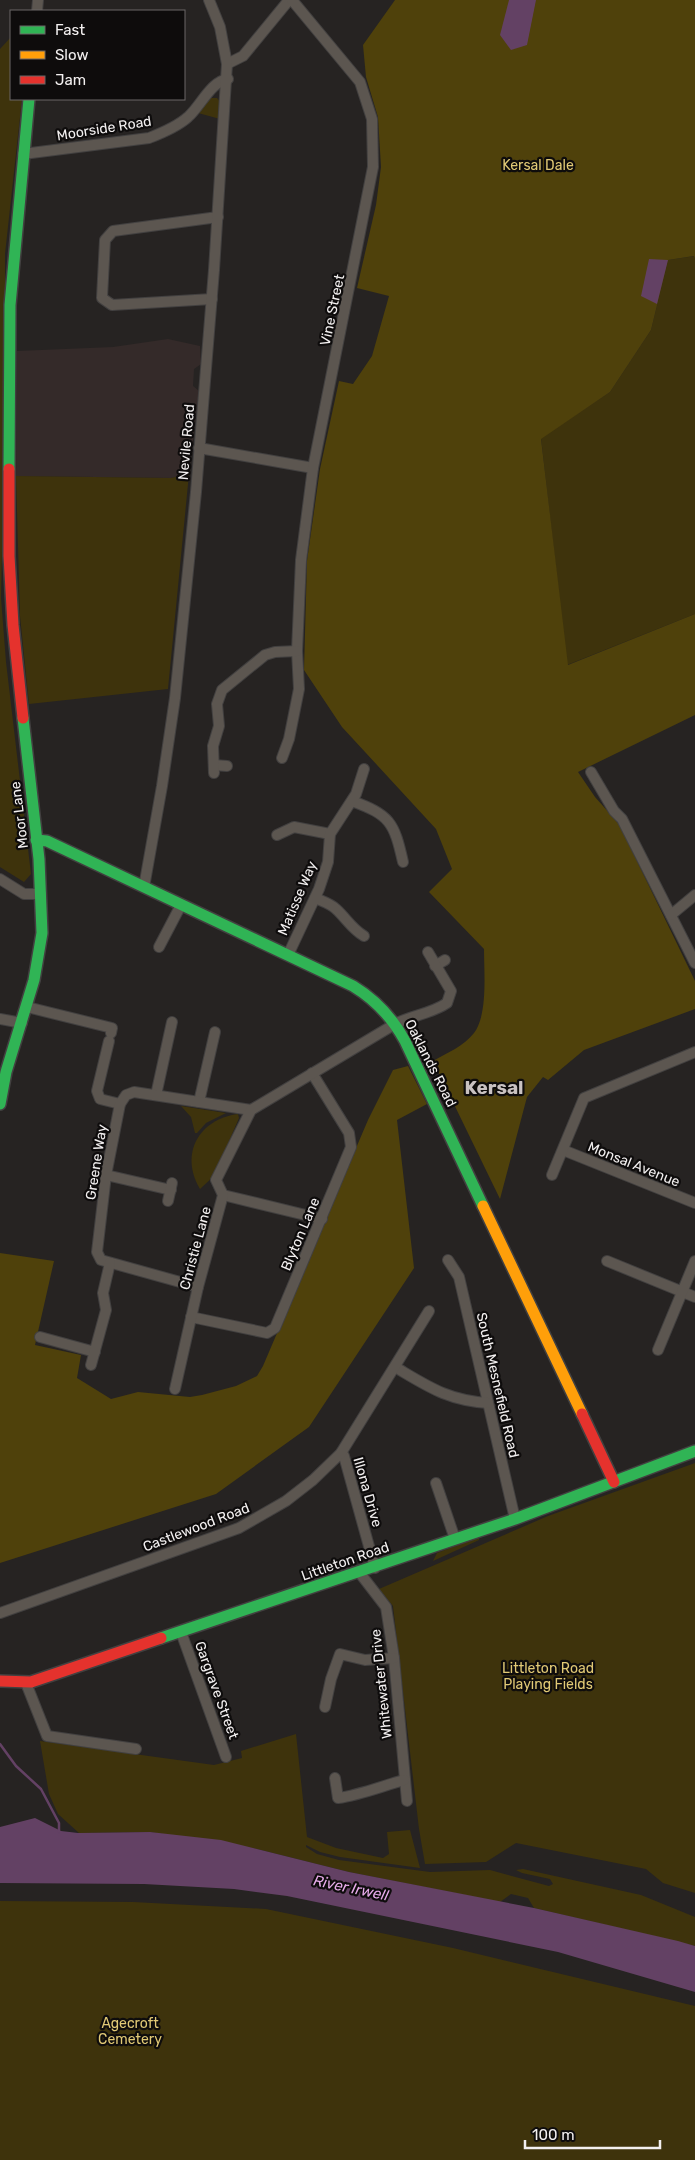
<svg xmlns="http://www.w3.org/2000/svg" width="695" height="2160" font-family="Rubik,sans-serif">
  <style>
    .built { fill: #342a29 }
    .green { fill: #3e330c }
    .forest { fill: #4f410b }
    .water { fill: #634164 }
    .lines { fill: none; stroke-linecap: round; stroke-linejoin: round }
    .stream { stroke: #634164; stroke-width: 2.5 }
    .street-casing { stroke: #424040; stroke-width: 12 }
    .fast-casing { stroke: #424040; stroke-width: 14 }
    .slow-casing { stroke: #424040; stroke-width: 14 }
    .jam-casing { stroke: #424040; stroke-width: 14 }
    .street { stroke: #5c5650; stroke-width: 10 }
    .fast { stroke: #30b455; stroke-width: 11 }
    .slow { stroke: #ff9f0a; stroke-width: 11 }
    .jam { stroke: #e5322d; stroke-width: 11 }
    .labels { text-anchor: middle; stroke-width: 4.5; stroke-linejoin: round; paint-order: stroke }
    .street-label { font-size: 14px; fill: #f3f0f0; stroke: #0e0c0c }
    .park-label { font-size: 14px; fill: #e1c975; stroke: #0e0c0c }
    .water-label { font-size: 15px; font-style: italic; fill: #e7abea; stroke: #0e0c0c }
    .district-label { font-size: 19px; font-weight: bold; fill: #c9c2c1; stroke: #0e0c0c }
  </style>
  <rect width="100%" height="100%" fill="#262322"/>
  <!-- built -->
  <polygon class="built" points="168,339 200,346 201,364 194,369 193,386 199,391 189,474 171,478 16,476 17,351 113,347"/>
  <!-- green -->
  <g class="green">
    <polygon points="11,37 11,99 22,99 5,254 5,413 1,598 6,662 31,874 24,882 0,867 0,49"/>
    <polygon points="210,98 217,98 221,103 220,119 198,113"/>
    <polygon points="695,256 695,614 567,665 541,438 610,392 651,330 668,260"/>
    <polygon points="189,474 168,689 29,704 20,616 16,476 171,478"/>
    <polygon points="181,1106 226,1113 206,1123 197,1133 195,1133 191,1117"/>
    <path d="M238,1114l1,4 -25,58 -14,13c-21,-35 -1,-70 38,-75z"/>
    <polygon points="695,1463 695,1893 663,1883 646,1869 516,1843 486,1862 425,1864 419,1829 393,1606 379,1589 548,1516"/>
    <polygon points="479,1537 479,1540 433,1561 437,1553"/>
    <polygon points="296,1734 307,1837 336,1848 383,1858 389,1854 387,1832 410,1830 420,1868 340,1857 320,1852 306,1845 306,1847 317,1854 339,1860 430,1872 490,1870 549,1886 553,1884 550,1879 522,1873 516,1870 523,1869 641,1895 695,1917 695,1946 534,1908 528,1898 511,1894 500,1902 349,1872 257,1849 150,1832 79,1833 58,1814 49,1794 40,1741 214,1765 242,1758 241,1751"/>
    <polygon points="0,1901 133,1902 266,1909 453,1948 695,2006 695,2160 0,2160"/>
  </g>
  <!-- forest -->
  <g class="forest">
    <path d="M395,0h300v258l-1,-2 -26,4 -17,70 -41,62 -69,47 27,226 127,-51v101l-117,57 17,25 24,27 76,157v28l-111,41 -36,30 -5,-3 -16,20 -27,102 -67,-138c14,-8 31,-15 41,-28 14,-18 10,-61 10,-84l-55,-57 23,-23 -16,-40 -94,-102 -38,-57 3,-109 13,-92 19,-88 14,3 19,-28 17,-60 -32,-8 19,-83 5,-38 -3,-50 -12,-40 -3,-32z"/>
    <polygon points="408,1066 427,1104 397,1120 414,1268 309,1427 216,1494 0,1563 0,1253 54,1261 35,1345 81,1355 77,1378 111,1399 138,1392 190,1397 202,1395 236,1386 257,1376 263,1366 368,1120 393,1070"/>
  </g>
  <!-- water -->
  <g class="water">
    <polygon points="509,0 536,0 527,45 511,50 500,35"/>
    <polygon points="649,259 668,260 657,304 641,296"/>
    <polygon points="35,1818 61,1831 78,1833 150,1832 221,1840 349,1872 534,1908 678,1941 695,1946 695,1992 558,1952 287,1896 234,1889 144,1884 0,1883 0,1827"/>
  </g>
  <g class="lines">
    <!-- stream -->
    <polyline class="stream" points="0,1744 16,1766 41,1789 59,1823 59,1832"/>
    <defs>
      <g id="street">
        <polyline points="37,11 38,0"/>
        <polyline points="227,64 243,56 289,0"/>
        <path d="M23,154l126,-16c13,-5 28,-11 39,-21 12,-10 23,-36 40,-38"/>
        <polyline points="212,299 112,305 102,298 105,240 113,231 218,217"/>
        <polyline points="199,448 313,468"/>
        <polyline points="282,758 289,739 299,689 297,651 301,560 313,468 373,167 372,119 360,82 292,0"/>
        <polyline points="214,765 227,766"/>
        <polyline points="591,772 614,811 622,819 695,963"/>
        <polyline points="214,773 213,746 219,726 217,704 222,690 265,655 275,652 297,651"/>
        <path d="M352,801c38,14 42,21 51,61"/>
        <polyline points="277,835 294,827 330,834"/>
        <polyline points="0,879 24,894 41,894"/>
        <polyline points="144,887 162,786 175,698 196,492 214,270 227,64 220,27 209,0"/>
        <path d="M315,898c7,3 16,6 21,11 10,9 16,20 28,27"/>
        <polyline points="671,915 695,895"/>
        <polyline points="159,947 181,905"/>
        <polyline points="288,955 319,889 328,862 330,834 356,794 364,769"/>
        <polyline points="435,966 445,960"/>
        <polyline points="27,1007 112,1028 111,1033"/>
        <polyline points="0,1019 22,1023"/>
        <polyline points="109,1041 97,1091 100,1099 120,1104"/>
        <polyline points="156,1095 172,1022"/>
        <polyline points="199,1102 215,1032"/>
        <polyline points="563,1150 695,1203"/>
        <polyline points="106,1175 171,1190"/>
        <polyline points="552,1175 584,1098 695,1052"/>
        <polyline points="223,1195 322,1219"/>
        <polyline points="168,1201 172,1183"/>
        <polyline points="448,1260 459,1277 515,1519"/>
        <polyline points="607,1261 695,1297"/>
        <polyline points="198,1287 101,1260 97,1252 106,1175 120,1104 126,1095 134,1092 251,1110"/>
        <polyline points="191,1317 267,1333 275,1328 351,1147 349,1133 312,1073"/>
        <polyline points="40,1337 95,1352"/>
        <polyline points="658,1350 695,1261"/>
        <polyline points="91,1365 106,1310 103,1293 110,1263"/>
        <path d="M395,1367c34,20 52,33 93,36"/>
        <path d="M175,1389l23,-102 25,-92 -7,-15 35,-70 144,-86c17,-9 36,-10 52,-21l4,-12 -23,-39"/>
        <polyline points="341,1453 344,1456 375,1568"/>
        <polyline points="436,1483 455,1539"/>
        <polyline points="359,1572 386,1607 394,1658 407,1801"/>
        <polyline points="0,1613 239,1528 286,1501 313,1480 341,1453 429,1311"/>
        <polyline points="181,1632 226,1757"/>
        <polyline points="26,1683 47,1736 136,1749"/>
        <polyline points="325,1707 331,1679 340,1654 365,1660 394,1658"/>
        <path d="M335,1778l3,20c22,-3 44,-12 66,-18"/>
      </g>
      <g id="fast">
        <polyline points="9,469 10,305 29,99"/>
        <path d="M36,840l11,1 306,145c23,14 39,31 52,55l78,165"/>
        <polyline points="0,1104 6,1072 34,980 42,933 39,859 23,718"/>
        <polyline points="161,1638 515,1519 695,1451"/>
      </g>
      <polyline id="slow" points="483,1206 582,1414"/>
      <g id="jam">
        <polyline points="9,469 9,556 13,625 23,718"/>
        <polyline points="582,1414 614,1482"/>
        <polyline points="0,1681 31,1682 161,1638"/>
      </g>
    </defs>
    <!-- street casing -->
    <use href="#street" class="street-casing"/>
    <!-- fast casing -->
    <use href="#fast" class="fast-casing"/>
    <!-- slow casing -->
    <use href="#slow" class="slow-casing"/>
    <!-- jam casing -->
    <use href="#jam" class="jam-casing"/>
    <!-- street -->
    <use href="#street" class="street"/>
    <!-- fast -->
    <use href="#fast" class="fast"/>
    <!-- slow -->
    <use href="#slow" class="slow"/>
    <!-- jam -->
    <use href="#jam" class="jam"/>
  </g>
  <g class="labels">
    <!-- street labels -->
    <g class="street-label">
      <text transform="translate(104 128) rotate(-9)" y="5">Moorside Road</text>
      <text transform="translate(332 310) rotate(-78)" y="5">Vine Street</text>
      <text transform="translate(186 442) rotate(-85)" y="5">Nevile Road</text>
      <text transform="translate(19 815) rotate(-97)" y="5">Moor Lane</text>
      <text transform="translate(297 898) rotate(-67)" y="5">Matisse Way</text>
      <text transform="translate(431 1063) rotate(63)" y="5">Oaklands Road</text>
      <text transform="translate(96 1162) rotate(-81)" y="5">Greene Way</text>
      <text transform="translate(634 1164) rotate(22)" y="5">Monsal Avenue</text>
      <text transform="translate(300 1234) rotate(-67)" y="5">Blyton Lane</text>
      <text transform="translate(195 1248) rotate(-75)" y="5">Christie Lane</text>
      <text transform="translate(498 1385) rotate(77)" y="5">South Mesnefield Road</text>
      <text transform="translate(368 1492) rotate(74)" y="5">Illona Drive</text>
      <text transform="translate(196 1527) rotate(-21)" y="5">Castlewood Road</text>
      <text transform="translate(345 1561) rotate(-19)" y="5">Littleton Road</text>
      <text transform="translate(381 1684) rotate(-96)" y="5">Whitewater Drive</text>
      <text transform="translate(217 1690) rotate(70)" y="5">Gargrave Street</text>
    </g>
    <!-- park labels -->
    <g class="park-label">
      <text x="538" y="170">Kersal Dale</text>
      <text x="548" y="1673">Littleton Road<tspan x="548" dy="16">Playing Fields</tspan></text>
      <text x="130" y="2028">Agecroft<tspan x="130" dy="16">Cemetery</tspan></text>
    </g>
    <!-- water labels -->
    <g class="water-label">
      <text transform="translate(351 1888) rotate(12)" y="5">River Irwell</text>
    </g>
    <!-- district labels -->
    <g class="district-label">
      <text x="494" y="1094">Kersal</text>
    </g>
  </g>
  <!-- legend -->
  <rect x="10" y="10" width="175" height="90" fill="#0e0c0c" stroke="#6a6767"/>
  <rect x="20" y="26" width="25" height="8" fill="#30b455" stroke="#6a6767"/>
  <text x="55" y="35" font-size="15" fill="#f3f0f0">Fast</text>
  <rect x="20" y="51" width="25" height="8" fill="#ff9f0a" stroke="#6a6767"/>
  <text x="55" y="60" font-size="15" fill="#f3f0f0">Slow</text>
  <rect x="20" y="76" width="25" height="8" fill="#e5322d" stroke="#6a6767"/>
  <text x="55" y="85" font-size="15" fill="#f3f0f0">Jam</text>
  <!-- scale -->
  <path d="M525 2140v8h135v-8" fill="none" stroke="#f3f0f0" stroke-width="2.5"/>
  <text x="532" y="2140" font-size="15" fill="#f3f0f0" stroke="#0e0c0c" stroke-width="4" paint-order="stroke">100 m</text>
</svg>
